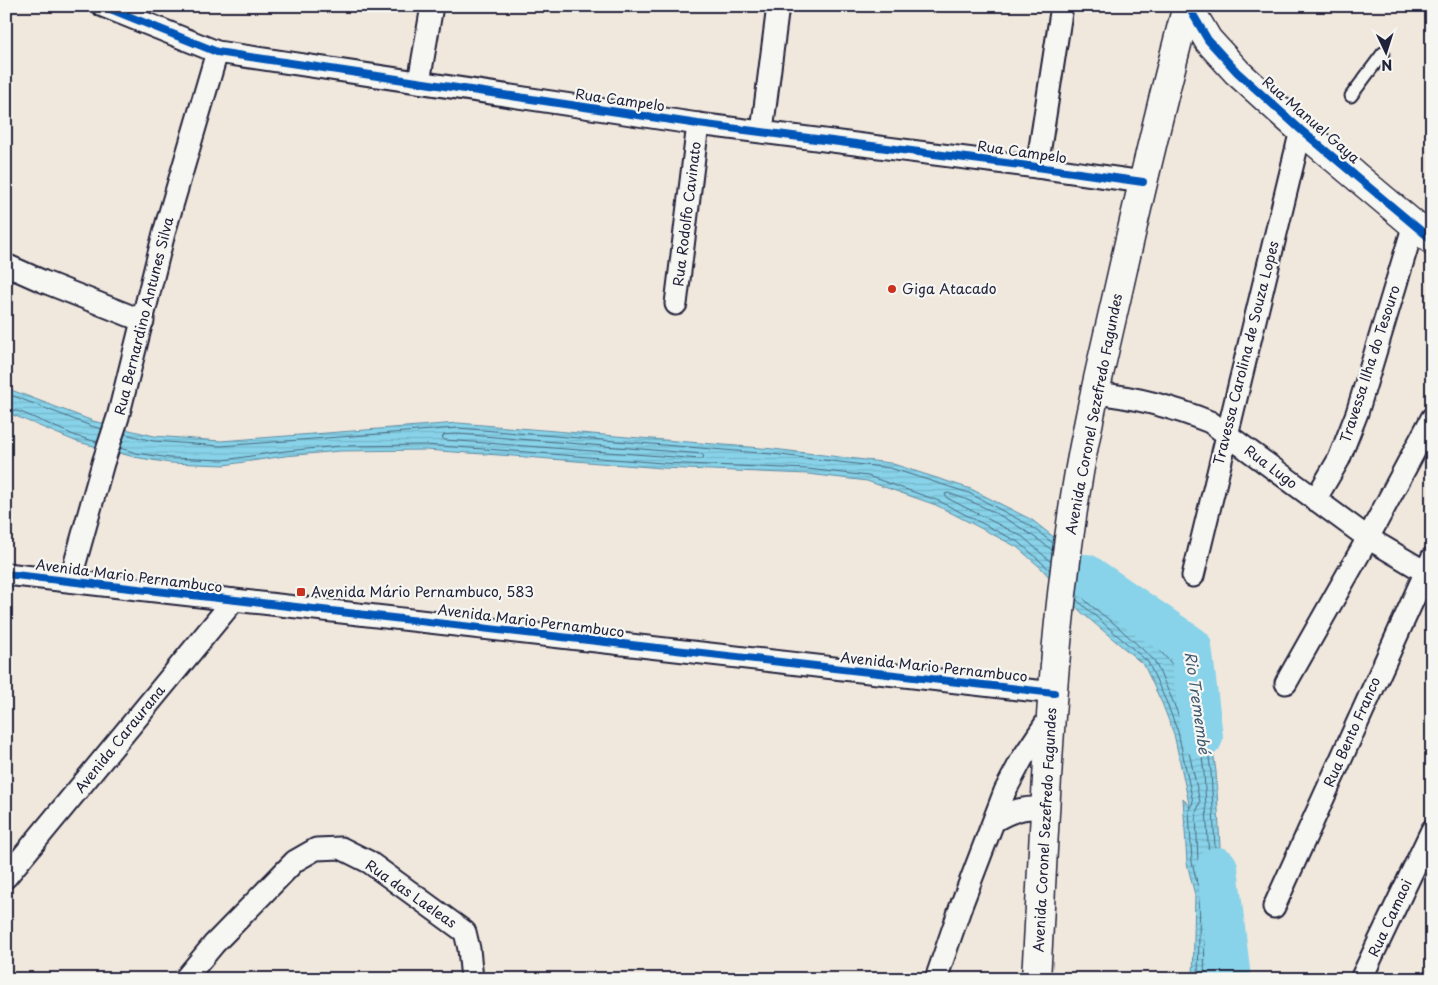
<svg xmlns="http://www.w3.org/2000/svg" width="1438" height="985" font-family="'Playpen Sans',sans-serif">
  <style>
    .water { fill: url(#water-rules); stroke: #5f8ca3 }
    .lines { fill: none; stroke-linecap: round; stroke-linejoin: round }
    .shore { stroke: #4b6981; stroke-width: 1 }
    .river { stroke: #88d3e9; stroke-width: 42 }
    .lane-casing { stroke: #22223b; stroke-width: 15 }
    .street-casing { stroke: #22223b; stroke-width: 25 }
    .secondary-casing { stroke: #22223b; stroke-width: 31 }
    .lane { stroke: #f6f6f2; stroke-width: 11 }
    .street { stroke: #f6f6f2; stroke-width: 21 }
    .secondary { stroke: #f6f6f2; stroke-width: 28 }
    .cycleway-casing { stroke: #f6f6f2; stroke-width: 11 }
    .cycleway { stroke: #0057b8; stroke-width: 8 }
    .poi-dot { fill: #c8321e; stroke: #f6f6f2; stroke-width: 2 }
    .labels { text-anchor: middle; stroke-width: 4.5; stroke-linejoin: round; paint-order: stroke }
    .street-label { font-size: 14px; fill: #22223b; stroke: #f6f6f2 }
    .poi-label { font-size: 14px; fill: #22223b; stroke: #f6f6f2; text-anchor: start }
    .water-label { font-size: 15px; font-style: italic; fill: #41576f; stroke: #f6f6f2 }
  </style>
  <defs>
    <pattern id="water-rules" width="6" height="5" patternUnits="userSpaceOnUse" patternTransform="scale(1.25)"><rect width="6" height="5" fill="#88d3e9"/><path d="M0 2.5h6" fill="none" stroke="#75b5c9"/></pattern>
  </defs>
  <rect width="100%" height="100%" fill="#f0e7dd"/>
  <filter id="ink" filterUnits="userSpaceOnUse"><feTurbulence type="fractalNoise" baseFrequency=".02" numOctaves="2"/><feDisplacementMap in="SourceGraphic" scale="10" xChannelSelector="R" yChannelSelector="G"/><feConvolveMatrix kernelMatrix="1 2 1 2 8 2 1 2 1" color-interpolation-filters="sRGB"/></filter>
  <g filter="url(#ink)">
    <!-- water -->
    <polygon class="water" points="6,388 93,421 154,436 221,441 458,423 773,449 890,463 971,489 1032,520 1074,553 1127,601 1170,645 1188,665 1198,684 1209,721 1216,772 1227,979 1193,979 1195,895 1187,863 1183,798 1190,808 1174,734 1162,703 1144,665 1081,612 1041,568 1017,547 936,505 867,481 808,474 662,468 513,456 425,450 340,451 285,456 224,465 170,463 134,457 75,441 6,412"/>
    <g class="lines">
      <!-- shore -->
      <g class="shore">
        <polyline points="6,393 91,426 102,429"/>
        <polyline points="6,408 23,413 76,436 97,442"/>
        <polyline points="125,434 153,441 221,446 458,428 772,454 890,468 969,493 1029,525 1053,543"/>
        <polygon points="458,434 702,454 704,457 701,459 445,440 442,438 444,435"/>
        <polyline points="120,448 136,453 170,458 224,460 285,451 340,446 425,445 514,451 662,463 808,469 868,476 939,501 1020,543 1050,570"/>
        <path d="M1051,562l-28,-25 -76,-39 -2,-4 3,-1c38,12 73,33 104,57"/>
        <polyline points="1081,565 1124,605 1167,649 1183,668 1193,686 1204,722 1211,772 1222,979"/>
        <polyline points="1080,573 1120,609 1162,653 1178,671 1187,688 1198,724 1204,773 1216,979"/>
        <polyline points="1077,592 1089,604 1117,626 1154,660 1172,699 1184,730 1200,802 1196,813 1198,862 1206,895 1204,979"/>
        <polyline points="1077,600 1148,662 1166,701 1178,732 1193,802 1189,810 1192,862 1200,895 1198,979"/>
      </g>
      <!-- river -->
      <g class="river">
        <polyline points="1086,575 1191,647 1202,737"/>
        <polyline points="1217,868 1230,979"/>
      </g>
      <defs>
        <polyline id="lane" points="1351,96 1383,53"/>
        <g id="street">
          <polyline points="103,6 217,52 698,124 1037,167 1143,182"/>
          <polyline points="419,82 432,6"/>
          <polyline points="762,131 778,6"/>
          <polyline points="1037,167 1062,6"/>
          <polyline points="6,265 42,281 143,321"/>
          <polyline points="676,304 698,124"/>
          <path d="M1095,393c39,4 78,14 115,29l158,116 64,38"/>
          <polyline points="1315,500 1339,459 1357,413 1414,224"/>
          <polyline points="6,574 1054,693"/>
          <polyline points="1193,576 1301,130"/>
          <polyline points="70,581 103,463 118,417 164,233 217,52"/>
          <polyline points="1286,683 1368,538 1432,418"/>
          <path d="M994,821c18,-11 30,-14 52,-13"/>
          <polyline points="6,877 234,600"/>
          <polyline points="1274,907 1432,558"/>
          <polyline points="185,979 214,944 295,861 316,849 341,848 369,862 465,932 469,949 472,979"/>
          <polyline points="936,979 961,906 1005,791 1022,759 1052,714"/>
          <polyline points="1361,979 1432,830"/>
        </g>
        <g id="secondary">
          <polyline points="1188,6 1208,40 1237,72 1301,130 1432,240"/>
          <path d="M1036,979c9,-152 13,-305 35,-455 10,-75 28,-150 45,-224 22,-98 45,-196 71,-294"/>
        </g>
      </defs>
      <!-- lane casing -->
      <use href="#lane" class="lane-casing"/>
      <!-- street casing -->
      <use href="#street" class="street-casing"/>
      <!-- secondary casing -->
      <use href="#secondary" class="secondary-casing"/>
      <!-- lane -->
      <use href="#lane" class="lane"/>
      <!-- street -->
      <use href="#street" class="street"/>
      <!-- secondary -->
      <use href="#secondary" class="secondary"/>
      <defs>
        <g id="cycleway">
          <polyline points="103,6 217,52 698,124 1037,167 1143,182"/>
          <polyline points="1188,6 1208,40 1237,72 1301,130 1432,240"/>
          <polyline points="6,574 1054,693"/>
        </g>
      </defs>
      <!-- cycleway casing -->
      <use href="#cycleway" class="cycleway-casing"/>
      <!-- cycleway -->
      <use href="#cycleway" class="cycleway"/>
    </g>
  </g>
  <!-- markers -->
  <g class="poi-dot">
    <circle cx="892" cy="289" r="5"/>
    <rect x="296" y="587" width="10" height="10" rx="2.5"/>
  </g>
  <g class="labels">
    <!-- street labels -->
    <g class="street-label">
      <text transform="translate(620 100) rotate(8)" y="5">Rua Campelo</text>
      <text transform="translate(1311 120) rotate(41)" y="5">Rua Manuel Gaya</text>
      <text transform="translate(1022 152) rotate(8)" y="5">Rua Campelo</text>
      <text transform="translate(687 214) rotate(-83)" y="5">Rua Rodolfo Cavinato</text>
      <text transform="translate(144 316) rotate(-76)" y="5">Rua Bernardino Antunes Silva</text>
      <text transform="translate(1246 353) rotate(-76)" y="5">Travessa Carolina de Souza Lopes</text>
      <text transform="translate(1370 364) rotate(-72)" y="5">Travessa Ilha do Tesouro</text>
      <text transform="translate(1094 414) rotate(-79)" y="5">Avenida Coronel Sezefredo Fagundes</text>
      <text transform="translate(1271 467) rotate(37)" y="5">Rua Lugo</text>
      <text transform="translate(129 576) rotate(7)" y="5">Avenida Mario Pernambuco</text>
      <text transform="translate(531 621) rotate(7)" y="5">Avenida Mario Pernambuco</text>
      <text transform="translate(934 667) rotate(6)" y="5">Avenida Mario Pernambuco</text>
      <text transform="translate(1352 732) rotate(-66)" y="5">Rua Bento Franco</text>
      <text transform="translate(120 739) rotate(-51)" y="5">Avenida Caraurana</text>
      <text transform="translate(1045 830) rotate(-87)" y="5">Avenida Coronel Sezefredo Fagundes</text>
      <text transform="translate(411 894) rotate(35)" y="5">Rua das Laeleas</text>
      <text transform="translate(1390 918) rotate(-65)" y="5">Rua Camaoi</text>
    </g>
    <!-- poi labels -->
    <g class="poi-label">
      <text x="902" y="294">Giga Atacado</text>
      <text x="311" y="597">Avenida Mário Pernambuco, 583</text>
    </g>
    <!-- water labels -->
    <g class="water-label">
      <text transform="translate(1197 703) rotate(82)" y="5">Rio Tremembé</text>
    </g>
  </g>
  <!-- margin -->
  <rect width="1438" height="985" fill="none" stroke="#f6f6f2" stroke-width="25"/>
  <rect x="12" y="12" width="1413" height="960" fill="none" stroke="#22223b" stroke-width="2" filter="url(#ink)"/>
  <!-- north arrow -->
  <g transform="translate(1386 52) rotate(176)" stroke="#f6f6f2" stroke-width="4" paint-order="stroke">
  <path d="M0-4L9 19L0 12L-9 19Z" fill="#22223b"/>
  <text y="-8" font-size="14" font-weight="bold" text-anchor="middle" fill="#22223b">N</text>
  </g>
</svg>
